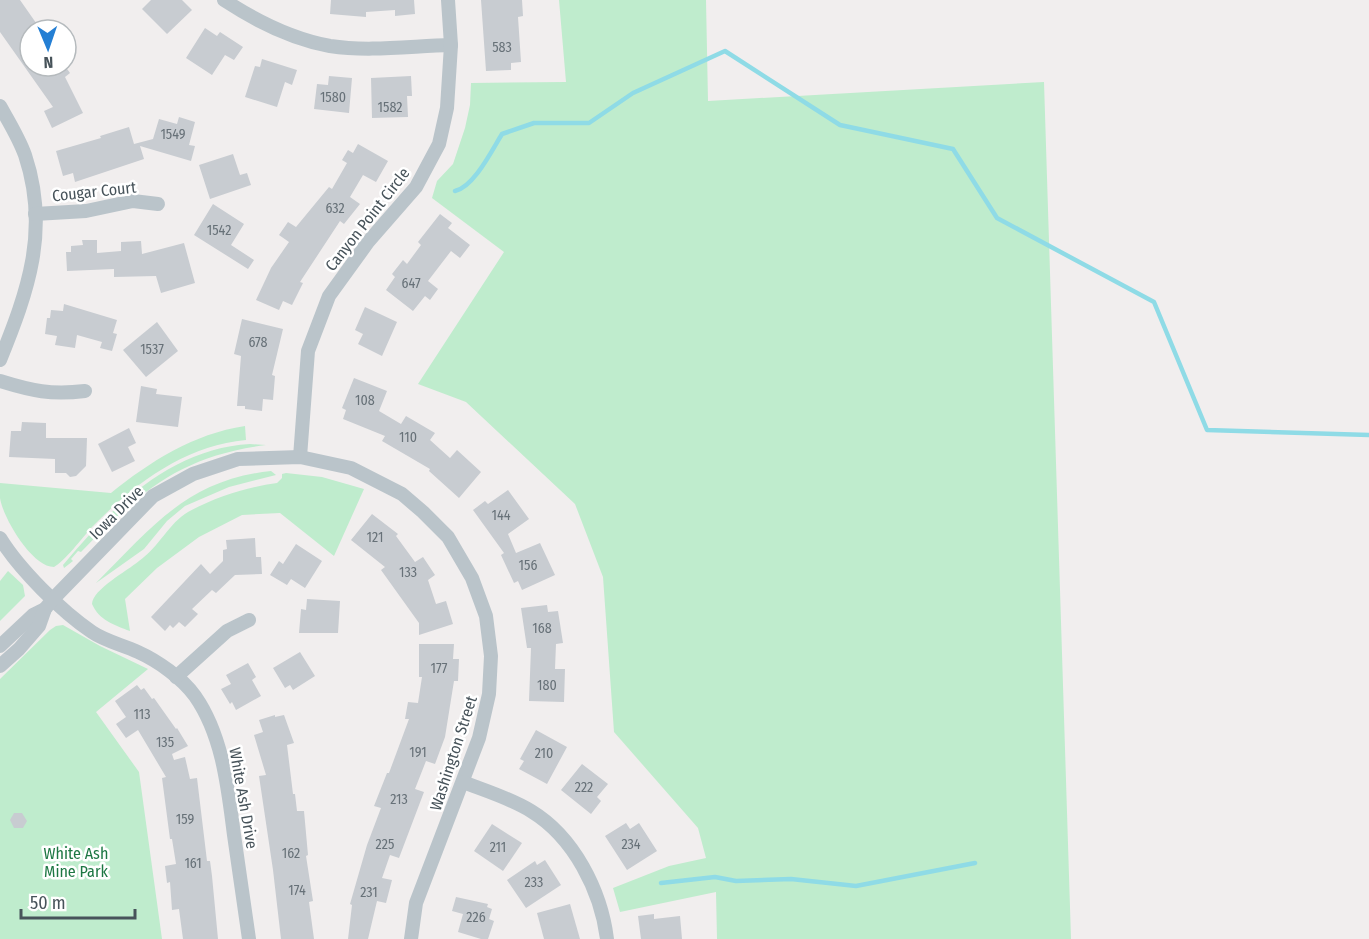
<svg xmlns="http://www.w3.org/2000/svg" width="1369" height="939" font-family="'Fira Sans Condensed',sans-serif">
  <style>
    .green { fill: #bfeccd }
    .lines { fill: none; stroke-linecap: round; stroke-linejoin: round }
    .stream { stroke: #8fdbe6; stroke-width: 4.5 }
    .building { fill: #c8ccd1 }
    .street { stroke: #bac4ca; stroke-width: 14 }
    .labels { text-anchor: middle; stroke-width: 5; stroke-linejoin: round; paint-order: stroke }
    .number-label { font-size: 14px; fill: #677178 }
    .street-label { font-size: 16px; fill: #47535a; stroke: #fff }
    .park-label { font-size: 16px; fill: #1d7743; stroke: #fff }
  </style>
  <rect width="100%" height="100%" fill="#f1eeee"/>
  <!-- green -->
  <g class="green">
    <polygon points="559,0 706,0 708,101 1044,82 1071,939 717,939 716,892 620,912 613,888 669,866 706,858 698,828 614,732 603,577 575,504 466,402 418,384 504,252 432,198 437,181 453,164 465,128 470,105 471,83 566,82"/>
    <path d="M245,426l1,14c-62,6 -112,44 -154,87 -9,10 -28,35 -38,40 -22,0 -51,-49 -54,-69 0,-5 0,-10 0,-15l111,10c40,-32 82,-59 134,-67z"/>
    <path d="M250,444l16,1c-86,11 -127,47 -185,107l-3,-1 -7,8 2,2 -9,7 -1,-3c47,-57 109,-117 187,-121z"/>
    <path d="M271,471l5,4 -47,12 -44,19 -18,15 -23,28 -48,34c56,-56 91,-103 175,-112z"/>
    <path d="M286,473l36,4 42,12 -30,67 -54,-43 -38,2 -43,22 -42,31 -32,31 5,32c-16,-6 -31,-11 -38,-27 1,-15 35,-33 47,-43 20,-14 30,-38 49,-49 27,-15 59,-25 89,-29l5,-5v-4z"/>
    <polygon points="8,571 23,585 25,596 0,621 0,581"/>
    <polygon points="63,625 100,646 148,669 96,712 139,772 162,939 0,939 0,679 50,630 56,626"/>
  </g>
  <g class="lines">
    <!-- stream -->
    <g class="stream">
      <path d="M455,191c19,-4 37,-41 47,-57l32,-11h55l44,-30 92,-42 115,74 113,24 44,69 157,84 53,128 162,5"/>
      <polyline points="661,883 715,877 736,881 791,879 856,886 975,863"/>
    </g>
  </g>
  <!-- building -->
  <g class="building">
    <polygon points="0,0 20,0 41,30 30,30 30,66 65,66 70,73 65,77 83,113 52,128 44,111 53,107 0,32"/>
    <polygon points="151,0 182,0 192,10 167,34 142,9"/>
    <polygon points="331,0 414,0 415,14 395,16 395,10 366,12 366,17 330,14"/>
    <polygon points="481,0 522,0 523,16 518,17 521,62 511,63 511,70 486,71"/>
    <polygon points="205,28 217,36 220,32 243,47 234,60 225,55 212,75 186,58"/>
    <polygon points="262,59 297,70 292,85 285,82 277,107 245,97 255,66 260,67"/>
    <polygon points="329,76 352,78 349,113 314,109 317,84 328,85"/>
    <polygon points="411,76 412,96 407,96 408,117 372,118 371,78"/>
    <polygon points="179,117 195,122 189,145 195,146 191,161 140,146 144,159 75,182 73,173 63,176 56,151 101,138 100,136 129,127 134,144 153,139 159,119 177,124"/>
    <polygon points="358,144 388,161 376,182 363,175 350,197 360,204 344,224 340,221 300,282 303,283 292,305 283,301 279,310 256,300 271,268 289,242 279,235 288,222 296,227 329,187 332,189 347,163 342,160 348,150 353,153"/>
    <polygon points="233,154 240,175 247,173 251,185 210,199 199,165"/>
    <polygon points="213,204 244,224 231,245 254,260 248,269 194,235"/>
    <polygon points="440,214 452,223 448,228 470,245 460,258 451,251 428,281 438,289 430,300 425,296 413,311 386,290 395,277 392,274 403,260 407,264 421,245 418,242"/>
    <polygon points="82,240 97,240 97,253 121,251 121,242 141,241 142,254 184,243 195,283 161,293 156,276 114,277 114,269 67,271 66,252 71,252 71,246 83,245"/>
    <polygon points="64,304 117,320 113,333 117,334 112,351 100,348 102,342 77,335 75,348 55,345 57,336 45,334 47,318 50,318 51,310 63,311"/>
    <polygon points="365,307 397,322 382,356 358,344 363,334 355,330"/>
    <polygon points="242,319 283,329 272,375 275,376 273,400 263,399 262,411 245,409 245,406 237,406 241,356 234,354"/>
    <polygon points="157,322 178,351 146,377 123,350"/>
    <polygon points="354,378 387,391 379,411 401,424 406,416 435,433 430,440 450,458 457,450 481,472 459,498 429,471 430,469 382,441 385,436 343,419 346,410 342,408"/>
    <polygon points="141,386 157,389 156,394 182,397 178,427 136,422"/>
    <polygon points="22,422 46,423 46,438 87,438 86,466 76,476 70,477 66,473 55,473 55,459 9,457 11,431 21,431"/>
    <polygon points="129,428 136,443 128,447 135,461 112,472 98,444"/>
    <polygon points="508,490 529,519 508,534 516,553 540,543 555,575 522,590 518,581 514,583 501,555 504,553 473,510 485,501 488,504"/>
    <polygon points="372,514 398,534 396,536 415,562 423,557 435,575 428,580 436,604 446,601 453,624 419,635 419,623 381,570 385,567 351,540"/>
    <polygon points="255,538 256,557 261,557 262,574 235,575 216,593 212,590 192,609 198,614 185,627 179,622 173,628 170,625 165,631 151,617 201,564 210,574 223,561 223,550 227,549 226,540"/>
    <polygon points="296,544 322,561 305,588 291,579 287,585 270,575 279,561 283,564"/>
    <polygon points="307,599 340,601 338,633 299,633 301,609 306,610"/>
    <polygon points="547,605 548,612 558,611 563,643 556,644 555,669 565,669 564,702 529,701 531,648 527,648 521,608"/>
    <polygon points="419,644 454,644 453,659 459,659 458,681 454,681 445,737 435,764 426,761 415,789 424,792 399,858 390,855 382,878 392,880 386,903 377,901 368,939 348,939 352,905 350,904 367,845 381,808 374,806 387,773 389,773 409,719 405,719 408,702 418,703 422,677 419,677"/>
    <polygon points="300,652 315,676 293,690 290,685 285,688 273,668"/>
    <polygon points="248,663 256,677 252,680 261,696 236,710 232,702 230,704 221,689 231,684 226,675"/>
    <polygon points="137,685 141,690 144,688 152,699 154,698 176,729 177,728 188,746 172,754 174,760 185,757 190,779 197,778 207,861 210,861 212,876 218,939 183,939 179,909 172,910 170,882 167,883 165,866 176,864 172,839 170,839 162,778 166,777 138,730 126,738 116,724 126,717 115,701"/>
    <polygon points="275,715 275,717 284,715 294,743 287,745 293,794 295,794 297,811 304,811 308,855 306,856 313,901 309,902 314,939 281,939 273,870 259,776 266,775 254,735 263,732 259,720"/>
    <polygon points="536,730 567,747 547,784 519,769 524,761 520,759"/>
    <polygon points="582,764 608,784 597,797 601,801 591,814 561,790"/>
    <polygon points="14,813 22,813 27,821 23,828 14,828 10,820"/>
    <polygon points="626,823 630,829 639,823 657,851 627,870 605,836"/>
    <polygon points="492,824 522,843 503,871 474,851"/>
    <polygon points="545,860 561,885 526,908 507,880 535,861 537,865"/>
    <polygon points="456,897 488,904 487,907 492,909 489,919 494,921 488,939 481,939 458,932 463,914 452,911"/>
    <polygon points="570,904 580,939 544,939 537,913"/>
    <polygon points="654,914 654,919 680,916 682,939 641,939 638,916"/>
  </g>
  <g class="lines">
    <!-- street -->
    <g class="street">
      <path d="M224,0c32,21 68,39 106,46 39,6 81,0 121,-1"/>
      <path d="M0,106c9,16 19,32 25,49 25,75 3,136 -25,205"/>
      <polyline points="35,214 86,211 133,201 158,204"/>
      <path d="M0,381c32,10 51,14 85,10"/>
      <polyline points="300,457 308,351 329,296 368,242 416,187 439,144 447,108 451,45 448,0"/>
      <path d="M0,538c19,31 61,73 92,94 13,9 31,13 46,20 20,9 44,26 57,44 28,40 33,93 39,139 5,35 10,69 15,104"/>
      <polyline points="0,646 33,615 45,609"/>
      <polyline points="0,666 19,649 39,626 45,609 53,599 153,496 193,474 238,459 300,457 351,468 402,494 423,512 448,537 472,578 486,616 491,656 489,694 479,738 416,903 411,939"/>
      <polyline points="176,677 227,631 249,620"/>
      <path d="M463,782c23,9 47,16 68,29 43,26 70,80 76,128"/>
    </g>
  </g>
  <g class="labels">
    <!-- number labels -->
    <g class="number-label">
      <text x="502" y="52">583</text>
      <text x="333" y="102">1580</text>
      <text x="390" y="112">1582</text>
      <text x="173" y="139">1549</text>
      <text x="335" y="213">632</text>
      <text x="219" y="235">1542</text>
      <text x="411" y="288">647</text>
      <text x="258" y="347">678</text>
      <text x="152" y="354">1537</text>
      <text x="365" y="405">108</text>
      <text x="408" y="442">110</text>
      <text x="501" y="520">144</text>
      <text x="375" y="542">121</text>
      <text x="528" y="570">156</text>
      <text x="408" y="577">133</text>
      <text x="542" y="633">168</text>
      <text x="439" y="673">177</text>
      <text x="547" y="690">180</text>
      <text x="142" y="719">113</text>
      <text x="165" y="747">135</text>
      <text x="418" y="757">191</text>
      <text x="544" y="758">210</text>
      <text x="584" y="792">222</text>
      <text x="399" y="804">213</text>
      <text x="185" y="824">159</text>
      <text x="385" y="849">225</text>
      <text x="631" y="849">234</text>
      <text x="498" y="852">211</text>
      <text x="291" y="858">162</text>
      <text x="193" y="868">161</text>
      <text x="534" y="887">233</text>
      <text x="297" y="895">174</text>
      <text x="369" y="897">231</text>
      <text x="476" y="922">226</text>
    </g>
    <!-- street labels -->
    <g class="street-label">
      <text transform="translate(94 191) rotate(-6)" y="6">Cougar Court</text>
      <text transform="translate(367 219) rotate(-52)" y="6">Canyon Point Circle</text>
      <text transform="translate(116 512) rotate(-45)" y="6">Iowa Drive</text>
      <text transform="translate(453 753) rotate(-72)" y="6">Washington Street</text>
      <text transform="translate(244 798) rotate(80)" y="6">White Ash Drive</text>
    </g>
    <!-- park labels -->
    <g class="park-label">
      <text x="76" y="859">White Ash<tspan x="76" dy="18">Mine Park</tspan></text>
    </g>
  </g>
  <!-- north arrow -->
  <g transform="translate(48 48) rotate(178)"><circle r="28" fill="#ffffff" stroke="#b5babd" stroke-width="1.5"/>
  <path d="M0-4.5L10 22L0 15L-10 22Z" fill="#247fd4"/>
  <text y="-9" font-size="16" font-weight="bold" text-anchor="middle" fill="#47535a">N</text>
  </g>
  <!-- scale -->
  <path d="M21 909v9h114v-9" fill="none" stroke="#47535a" stroke-width="3"/>
  <text x="30" y="909" font-size="18" fill="#47535a" stroke="#ffffff" stroke-width="4.5" paint-order="stroke">50 m</text>
</svg>
